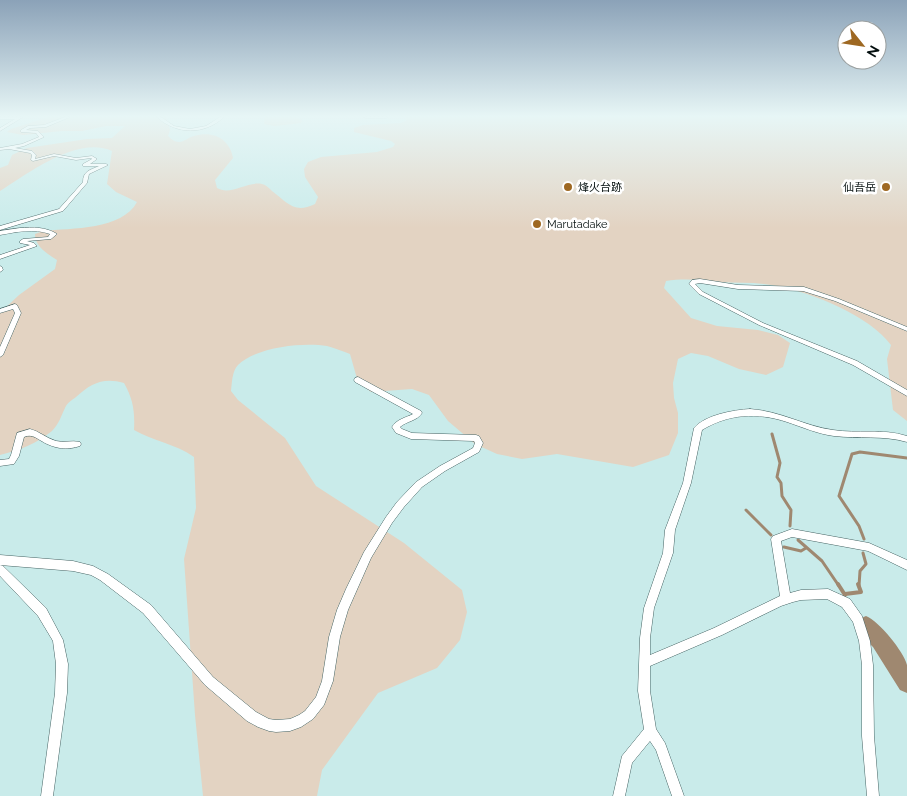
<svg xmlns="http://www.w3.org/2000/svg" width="907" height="796" font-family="Raleway,'Noto Sans JP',sans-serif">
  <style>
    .green { fill: #e3d3c2 }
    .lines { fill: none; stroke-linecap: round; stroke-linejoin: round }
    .stream-far1 { stroke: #9f8870; stroke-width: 3 }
    .stream { stroke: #9f8870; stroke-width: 4 }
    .river { fill: #9f8870; fill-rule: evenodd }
    .street-casing { stroke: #466464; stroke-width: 1 }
    .street { fill: #fff; fill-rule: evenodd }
    .poi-dot { fill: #9e6822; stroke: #fff; stroke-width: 2 }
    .labels { text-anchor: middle; stroke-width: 5; stroke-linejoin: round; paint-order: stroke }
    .far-poi-label { font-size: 11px; fill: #030e0e; stroke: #fff; text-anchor: start }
  </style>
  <rect width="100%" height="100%" fill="#c9ebea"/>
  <!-- green -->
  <g class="green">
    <path d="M48,117h119l3,13 -2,6c3,3 7,6 11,6 5,0 10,-5 15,-6 19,-6 36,3 39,22l-18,22 2,8c14,8 30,-7 45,-4 4,1 7,4 10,7 16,12 22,23 43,13l3,-7 -13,-20 -1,-8 4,-7 13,-5 56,-5 16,-5 2,-3 -4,-3 -37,-9v-4l9,-3 38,-2 6,-3 -2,-3h502v304l-14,-11 -6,-51 4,-14c-21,-29 -78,-52 -114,-59 -18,-4 -38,-3 -57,-4 -19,-2 -36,-4 -54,-1l-2,7 27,30 26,8 41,4 20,5 12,8 -7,24 -17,8 -27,-6 -31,-13 -17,-3 -13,6 -5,24 1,15 4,15v20l-9,22 -36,12 -76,-13 -35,5 -25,-5 -22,-10 -27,-23 -19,-26 -17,-6 -41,3 -13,-10 -8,-28c-8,-3 -15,-6 -23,-8 -24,-4 -71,1 -89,19 -6,6 -6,18 -7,26l7,9 47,38 31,48 88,57 58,47 5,22 -7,28 -23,28 -59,25 -56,77 -5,26h-114l-8,-81 -11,-156 12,-51 -2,-51c-18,-13 -41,-16 -60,-27 1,-19 -1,-31 -10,-47 -20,-6 -33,0 -48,14 -4,3 -9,6 -11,11 -4,8 -6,16 -13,23 -16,13 -32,19 -52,24v-142l19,-18 36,-26 2,-9c-9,-6 -22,-13 -22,-26l8,-3c29,-3 79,-1 94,-29l-21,-10 -9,-8 5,-33c-34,-16 -85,23 -112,40v-23l8,-3 4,-10 15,-7 60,-9 25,-1 13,-12h-19l-24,5h-20l-39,4 -16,-3 4,-3z"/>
    <polygon points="265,117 297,117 302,120 301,123 274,126 264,124"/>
  </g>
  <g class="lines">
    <!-- stream-far1 -->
    <g class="stream-far1">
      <polyline points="772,434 780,463 777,477 781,483 782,496 791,510 790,526"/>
      <polyline points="746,510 771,535"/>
      <polyline points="864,539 859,526 839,496 852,454 860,452 907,458"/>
      <polyline points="798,540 822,561 839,586"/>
      <polyline points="784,547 801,551 806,548"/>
      <polyline points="859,586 860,571 866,564 863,553"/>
    </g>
    <!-- stream -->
    <g class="stream">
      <polyline points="838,584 845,595"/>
      <polyline points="845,594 861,592 858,584"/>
    </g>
    <!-- river -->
    <path class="river" d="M866,616c13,5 38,36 41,49 0,8 0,20 0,28l-7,-3 -27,-43 -14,-14 -3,-7 3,-7z"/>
    <defs>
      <g id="street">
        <polygon points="0,117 23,117 0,131 0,128 15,119 0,119"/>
        <path d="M65,117h5l-24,10 -16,1 -4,2 12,1 6,6 -20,9 -9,2 17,3 4,4 -1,4 19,-5 22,4 16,-2 5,3 -7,5h16l2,1 -19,9 -2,9 -24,28 -63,19v-4l59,-17 24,-27c0,-11 7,-12 16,-16h-16v-2l9,-5 -1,-1 -15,2 -22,-4 -21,5 -2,-1 1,-5 -2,-2 -21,-4 -9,1v-2l22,-4 17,-7 -3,-4 -15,-1v-2l7,-4 16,-1z"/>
        <path d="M157,117h4l13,9 16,3 16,-3 14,-9h4c-19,18 -48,18 -67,0z"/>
        <polygon points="364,117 388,117 386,118 366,118"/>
        <path d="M20,228c13,-1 26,-1 37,6l-6,5 -24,2 7,2 3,3 -37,13v-4l30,-10 -10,-2v-2l3,-2 25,-2 2,-3c-16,-6 -34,-2 -50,1v-4z"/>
        <polygon points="0,266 2,267 3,270 0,272"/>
        <polygon points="700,279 738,285 804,287 839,299 907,327 907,331 835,301 803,291 738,289 700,283 695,284 703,292 763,323 857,361 907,390 907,396 853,365 759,325 699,294 689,284 692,280"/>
        <polygon points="15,304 17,305 21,313 3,355 0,357 0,347 15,313 13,309 0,313 0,309"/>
        <path d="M358,377l63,34 1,2c-5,8 -15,8 -22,14l2,2 10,4 64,2 3,1 4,7 -4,9 -34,19 -23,16 -18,20 -12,16 -21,35 -23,52 -8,27 -7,44 -9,24 -11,14 -12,8 -11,4 -14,1 -7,-1 -11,-4 -11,-6 -42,-36 -62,-72 -43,-33 -9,-5 -18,-4 -73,-6 3,1 43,42 17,32 5,24 -1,29 -14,103h-12l14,-103 1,-29 -3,-23 -15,-25 -38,-40v-21l73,6 20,5 15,8 43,31 62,72 43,35 13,7 7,1 14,-1 9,-4 6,-4 11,-14 6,-16 7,-44 8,-27 9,-21 18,-37 22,-35 11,-15 19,-20 24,-16 33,-18 2,-5 -1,-2 -63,-2 -15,-6 -4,-6c5,-8 13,-9 21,-13l-58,-32 -1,-2 1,-2z"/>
        <path d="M750,409c31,2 54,17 83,21 25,4 49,-2 74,6v6c-24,-7 -48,-3 -73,-6 -16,-2 -32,-9 -47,-14 -30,-10 -59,-8 -85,8l-11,53 -16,47 -2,23 -19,55 -4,30v17l64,-27 66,-32 -9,-57 2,-3 19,-7 77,14 38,17v10l-39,-19 -76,-14 -11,4 9,52 11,-3 27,-1 22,10 12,17 8,25 3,24 1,71 5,60h-12l-5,-60v-71l-3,-24 -6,-19 -11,-15 -15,-8 -26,1 -8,2 -12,4 -59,29 -72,31v25l6,38 9,14 19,53h-12l-16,-46 -6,-9 -18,22 -7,33h-12l9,-40 22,-27 -6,-38 2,-53 4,-30 19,-55 2,-23 18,-47 11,-55c11,-13 39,-18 56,-19z"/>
        <path d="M30,429c9,2 16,9 26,12 8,2 16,-1 24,1l1,2 -1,2c-12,4 -22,3 -33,-2 -9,-4 -14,-11 -23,-7l-5,19 -5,8 -14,2v-6l9,-1 2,-4 6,-22z"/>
      </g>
    </defs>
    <!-- street casing -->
    <use href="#street" class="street-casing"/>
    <!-- street -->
    <use href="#street" class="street"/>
  </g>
  <!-- sky -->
  <linearGradient id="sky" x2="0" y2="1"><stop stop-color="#8ba2b8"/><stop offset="0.51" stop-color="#e7f6f6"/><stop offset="1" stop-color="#e7f6f6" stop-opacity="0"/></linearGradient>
  <rect width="907" height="228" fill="url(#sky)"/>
  <!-- markers -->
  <g class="poi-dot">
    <circle cx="568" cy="187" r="5"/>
    <circle cx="886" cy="187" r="5"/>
    <circle cx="537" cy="224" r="5"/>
  </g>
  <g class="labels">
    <!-- far-poi labels -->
    <g class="far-poi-label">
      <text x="578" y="191">烽火台跡</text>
      <text x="876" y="191" text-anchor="end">仙吾岳</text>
      <text x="547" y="228">Marutadake</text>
    </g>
  </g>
  <!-- north arrow -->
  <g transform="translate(862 45) rotate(120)"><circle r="24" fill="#ffffff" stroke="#9a9f9f"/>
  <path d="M0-4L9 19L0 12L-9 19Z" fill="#9e6822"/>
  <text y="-8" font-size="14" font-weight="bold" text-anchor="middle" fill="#030e0e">N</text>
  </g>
</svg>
